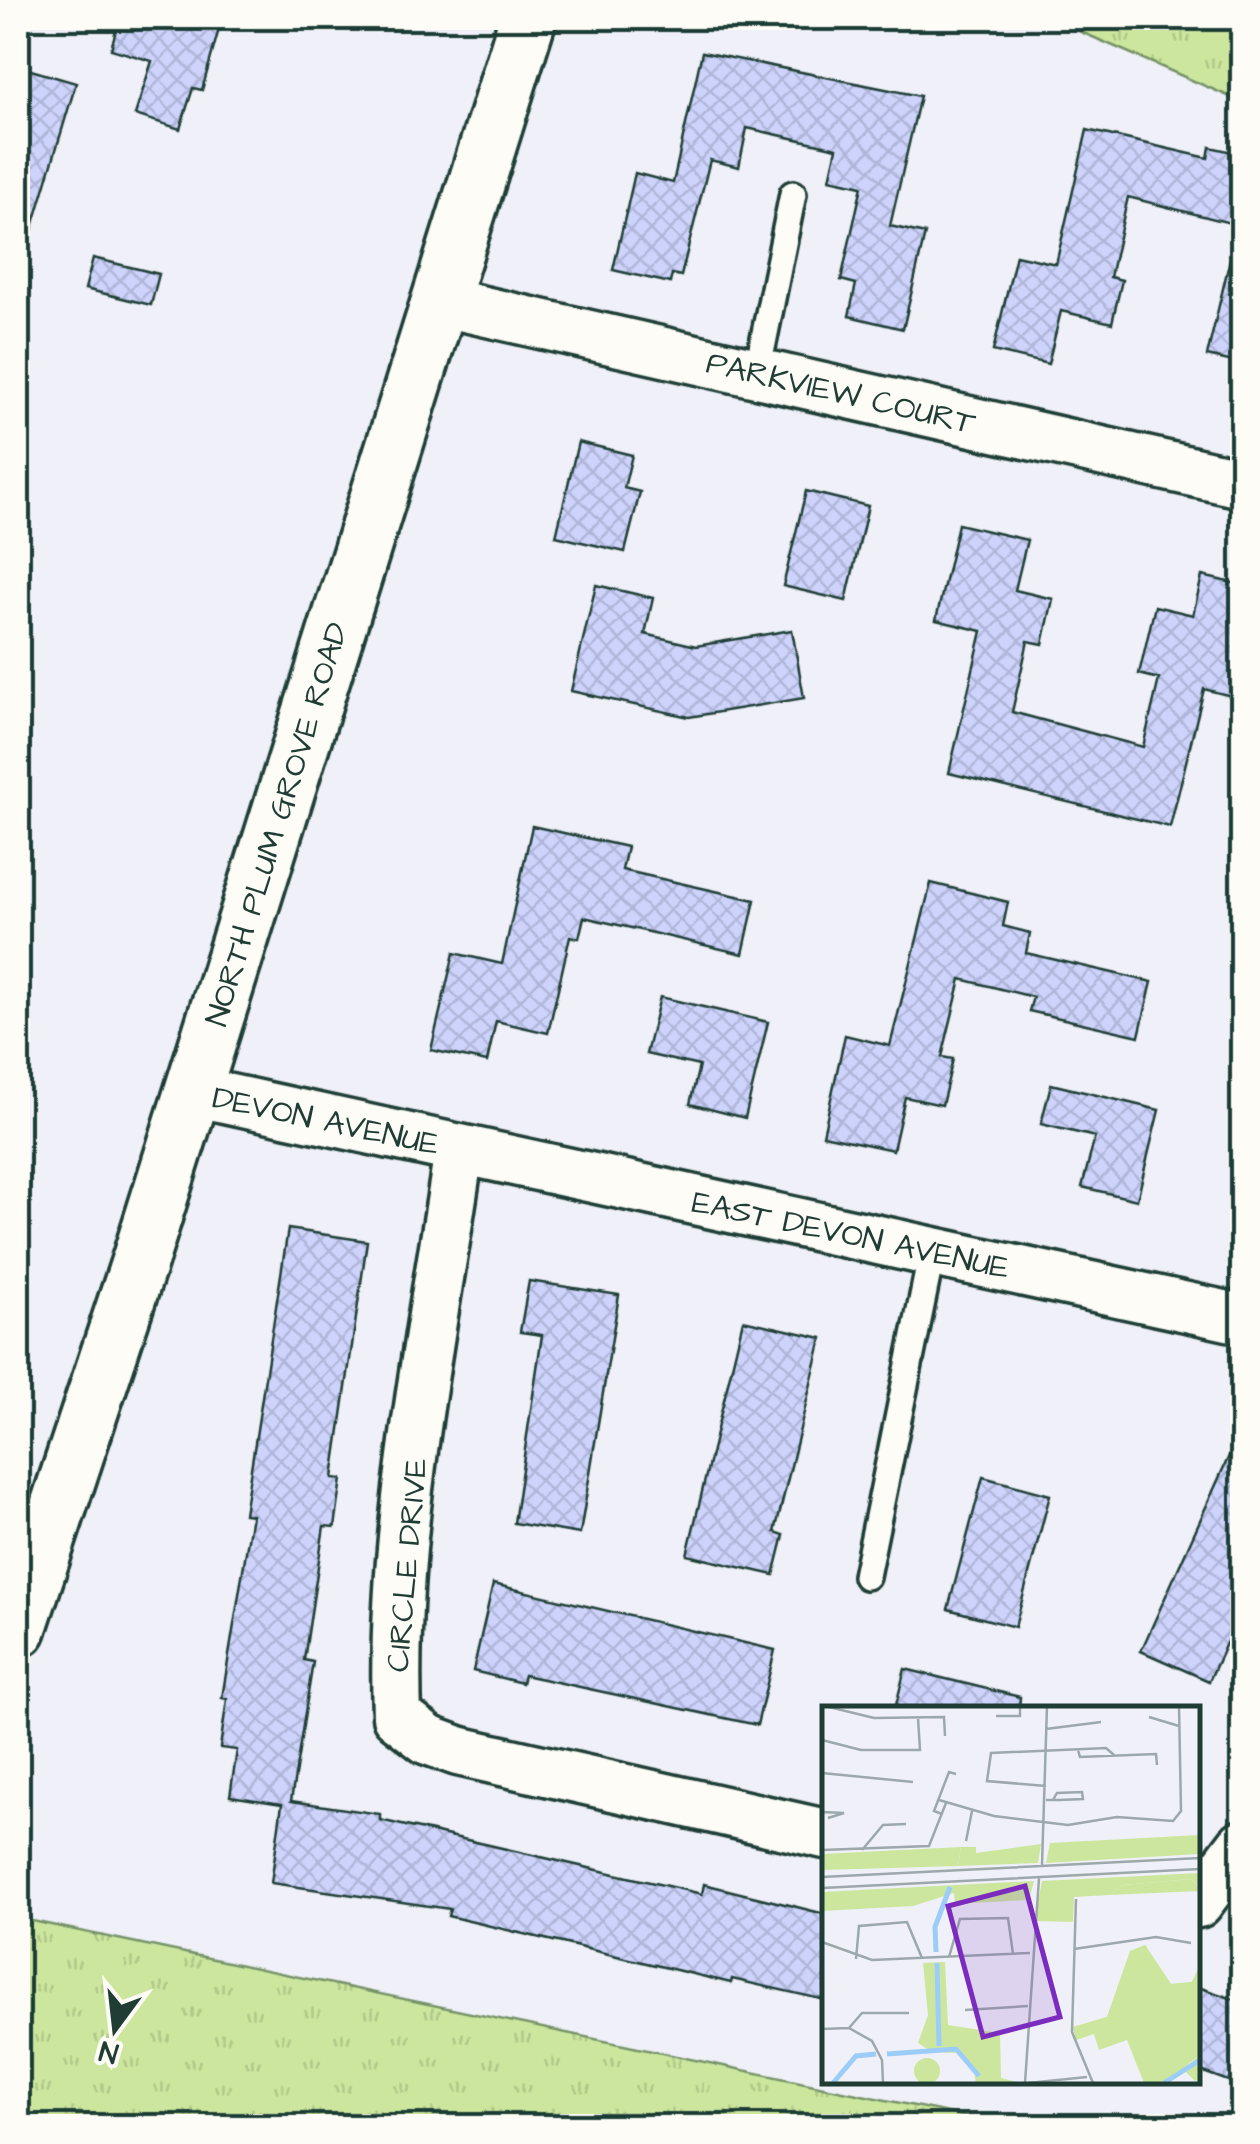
<svg xmlns="http://www.w3.org/2000/svg" width="1260" height="2144" font-family="'Architects Daughter',sans-serif">
  <style>
    .grass { fill: url(#grass-tufts); stroke: #769268; stroke-width: 2.5 }
    .building { fill: url(#building-cross-hatch); stroke: #1f3d34; stroke-width: 2.5 }
    .lines { fill: none; stroke-linecap: round; stroke-linejoin: round }
    .lane-casing { stroke: #1f3d34; stroke-width: 32 }
    .street-casing { stroke: #1f3d34; stroke-width: 55 }
    .secondary-casing { stroke: #1f3d34; stroke-width: 62 }
    .lane { stroke: #fdfcf7; stroke-width: 25 }
    .street { stroke: #fdfcf7; stroke-width: 48 }
    .secondary { stroke: #fdfcf7; stroke-width: 55 }
    .labels { text-anchor: middle; stroke-width: 8; stroke-linejoin: round; paint-order: stroke }
    .street-label { font-size: 32px; fill: #1f3d34; stroke: #fdfcf7 }
    .inset-river { fill: none; stroke: #9bcdf8; stroke-width: 5 }
    .inset-road { fill: none; stroke: #9ca8aa; stroke-width: 2.5 }
    .view { fill: #7b2cbf; fill-opacity: 0.15; stroke: #7b2cbf; stroke-width: 5 }
    .inset-edge { fill: none; stroke: #1f3d34; stroke-width: 5 }
  </style>
  <defs>
    <pattern id="grass-tufts" width="24" height="20" patternUnits="userSpaceOnUse" patternTransform="scale(2.5)"><rect width="24" height="20" fill="#cce79d"/><path d="M3 7l-1-3M5 7V3M7 7l1-3M15 17l-1-3M17 17v-4M19 17l1-3" fill="none" stroke="#afc788"/></pattern>
    <pattern id="building-cross-hatch" width="8" height="8" patternUnits="userSpaceOnUse" patternTransform="scale(2.5)"><rect width="8" height="8" fill="#ced3fc"/><path d="M0 0l8 8M0 8l8-8" fill="none" stroke="#b0b6d9"/></pattern>
  </defs>
  <rect width="100%" height="100%" fill="#eff0f8"/>
  <filter id="ink" filterUnits="userSpaceOnUse"><feTurbulence type="fractalNoise" baseFrequency=".01" numOctaves="2"/><feDisplacementMap in="SourceGraphic" scale="20" xChannelSelector="R" yChannelSelector="G"/><feConvolveMatrix kernelMatrix="1 2 1 2 8 2 1 2 1" color-interpolation-filters="sRGB"/></filter>
  <g filter="url(#ink)">
    <!-- grass -->
    <g class="grass">
      <polygon points="1049,18 1242,18 1242,102"/>
      <polygon points="18,1918 1010,2126 18,2126"/>
    </g>
    <!-- building -->
    <g class="building">
      <polygon points="119,18 222,18 202,90 193,88 180,129 135,115 152,61 111,49"/>
      <polygon points="702,52 920,96 890,226 925,234 903,329 849,316 856,284 841,280 862,186 830,179 837,148 747,128 739,167 710,160 681,276 672,274 670,283 613,270 635,173 673,183"/>
      <polygon points="24,68 76,83 26,250 18,249 18,91"/>
      <polygon points="1087,130 1208,158 1210,147 1242,154 1242,226 1128,197 1110,277 1122,280 1112,323 1061,311 1048,364 993,351 1016,255 1056,264"/>
      <polygon points="93,258 159,274 151,305 85,289"/>
      <polygon points="1230,259 1242,261 1242,364 1207,356"/>
      <polygon points="578,442 632,455 624,488 640,492 625,552 556,536"/>
      <polygon points="806,491 868,506 846,601 783,586"/>
      <polygon points="958,524 1027,540 1015,590 1053,599 1043,644 1028,641 1012,712 1143,747 1159,679 1139,674 1155,606 1193,615 1202,576 1242,585 1242,667 1235,697 1204,689 1170,827 949,773 982,631 936,620"/>
      <polygon points="596,585 653,598 645,634 696,646 792,630 804,698 689,717 571,691"/>
      <polygon points="532,826 627,847 622,870 755,900 743,954 584,917 579,938 570,936 548,1033 496,1021 487,1062 431,1050 454,953 502,964"/>
      <polygon points="931,883 1008,902 1003,926 1030,933 1026,953 1152,982 1139,1036 1029,1011 1033,997 961,979 942,1057 953,1059 942,1105 905,1097 893,1150 823,1135 845,1035 890,1046"/>
      <polygon points="660,997 768,1022 745,1118 690,1104 699,1066 646,1054"/>
      <polygon points="1051,1084 1159,1110 1137,1200 1082,1187 1095,1137 1041,1124"/>
      <polygon points="288,1229 367,1241 333,1478 342,1479 335,1527 324,1526 304,1660 313,1662 291,1801 380,1814 380,1820 702,1894 704,1884 825,1914 825,2000 732,1979 731,1983 448,1916 450,1909 271,1883 282,1804 230,1796 237,1750 220,1748 227,1699 222,1698 252,1515 244,1514"/>
      <polygon points="529,1281 619,1295 580,1534 514,1523 542,1335 520,1332"/>
      <polygon points="743,1320 822,1338 775,1532 784,1535 774,1575 687,1555"/>
      <polygon points="1242,1427 1242,1608 1209,1681 1141,1651"/>
      <polygon points="983,1477 1050,1495 1015,1627 948,1609"/>
      <polygon points="493,1584 775,1650 757,1725 524,1675 522,1683 473,1671"/>
      <polygon points="905,1669 1020,1697 1019,1709 895,1709"/>
      <polygon points="1198,1987 1242,2002 1242,2086 1198,2070"/>
    </g>
    <g class="lines">
      <defs>
        <g id="lane">
          <polyline points="757,373 793,194"/>
          <polyline points="866,1576 932,1252"/>
        </g>
        <g id="street">
          <polyline points="439,301 1242,483"/>
          <polyline points="193,1091 1242,1319"/>
          <path d="M459,1150c-27,186 -69,378 -62,566l31,24 30,11 367,83"/>
          <polyline points="1198,1903 1242,1845"/>
        </g>
        <polyline id="secondary" points="18,1629 140,1260 528,18"/>
      </defs>
      <!-- lane casing -->
      <use href="#lane" class="lane-casing"/>
      <!-- street casing -->
      <use href="#street" class="street-casing"/>
      <!-- secondary casing -->
      <use href="#secondary" class="secondary-casing"/>
      <!-- lane -->
      <use href="#lane" class="lane"/>
      <!-- street -->
      <use href="#street" class="street"/>
      <!-- secondary -->
      <use href="#secondary" class="secondary"/>
    </g>
  </g>
  <g class="labels">
    <!-- street labels -->
    <g class="street-label">
      <text transform="translate(841 392) rotate(13)" y="11">PARKVIEW COURT</text>
      <text transform="translate(276 824) rotate(-73)" y="11">NORTH PLUM GROVE ROAD</text>
      <text transform="translate(326 1120) rotate(12)" y="11">DEVON AVENUE</text>
      <text transform="translate(851 1234) rotate(12)" y="11">EAST DEVON AVENUE</text>
      <text transform="translate(406 1565) rotate(-85)" y="11">CIRCLE DRIVE</text>
    </g>
  </g>
  <!-- overview -->
  <g transform="translate(822 1706)">
    <rect width="378" height="378" fill="#eff0f8"/>
    <path d="M377,129v19l-153,9 4,-20zM219,138l-3,19 -80,3 3,-19h15v6zM377,167v14l-8,-8 -68,6 -14,10 -35,2 -39,21 7,-37zM212,175l-5,19 -74,4 -1,-11 -41,13 -91,5v-19zM323,239l26,39 21,-2 7,-15v88l-32,28h-23l-17,-43 -28,10 -5,-16 -18,6 -3,-13 34,-10 23,-66zM123,256l3,63 52,8 1,45 20,5h-45l-3,-16 -15,-14 -26,-1 -14,-9 10,-28 -5,-52z" fill="#cce79d"/>
    <path d="M139,141l-3,19 -136,4v-16zM369,173l8,8 -3,83 3,-79 -90,4 14,-10zM246,184l6,7 -1,25 -38,-1 17,-24z" fill="#cce79d"/>
    <path d="M371,133l-3,13 -132,1 3,-7zM323,239l26,39 21,-2 7,-15 1,112 -5,2 -11,-11 15,-15 -39,-7 -19,12 -14,-21 -33,-6 -18,7 -3,-13 34,-10 24,-66z" fill="#cce79d"/>
    <path d="M92 365a13 13 0 1 1 26 0a13 13 0 1 1-26 0Z" fill="#cce79d"/>
    <path class="inset-river" d="M114,246l-1,-25 15,-40M115,257l2,83M65,348l69,-5 23,27M11,377l23,-27 20,-2M342,377l36,-23"/>
    <path class="inset-road" d="M3,0l49,12 70,-1 1,19M174,10h24v-10M327,11l30,9M224,23l55,-7M0,34l39,10h59l-2,-32M256,44l2,7 76,-3 1,11M0,67l91,9M224,80l-59,-5 4,-28 115,-5 8,7M117,94l55,16 74,9 49,-8 56,4 8,-10 -2,-105M224,94h13l24,-1 -1,-7 -25,1 -4,7M0,106l22,1 -16,5M120,108l-8,-3 15,-39 7,2M144,135l6,-30M0,144l107,-4 17,-43M40,144l21,-25 23,-1M220,159l5,-159M0,171l378,-19M0,182l378,-19M254,193l-4,133 21,51M0,236l50,18 158,-7M252,243l82,-12 35,6M127,251l11,-38 48,-1 5,36M34,253l3,-33 48,-4 15,36M143,304l63,-4M27,322l13,-15h47M0,323l27,-1 23,13 10,19 1,23M203,377l14,-205M206,377l59,-6"/>
    <path class="view" d="M203,180l35,131 -77,20 -35,-131z"/>
    <rect width="378" height="378" class="inset-edge"/>
  </g>
  <!-- margin -->
  <rect width="1260" height="2144" fill="none" stroke="#fdfcf7" stroke-width="60"/>
  <rect x="30" y="30" width="1200" height="2084" fill="none" stroke="#1f3d34" stroke-width="4" filter="url(#ink)"/>
  <!-- north arrow -->
  <g transform="translate(115 2029) rotate(195)" stroke="#fdfcf7" stroke-width="8" paint-order="stroke">
  <path d="M0-8L18 38L0 25L-18 38Z" fill="#1f3d34"/>
  <text y="-15" font-size="28" font-weight="bold" text-anchor="middle" fill="#1f3d34">N</text>
  </g>
</svg>
